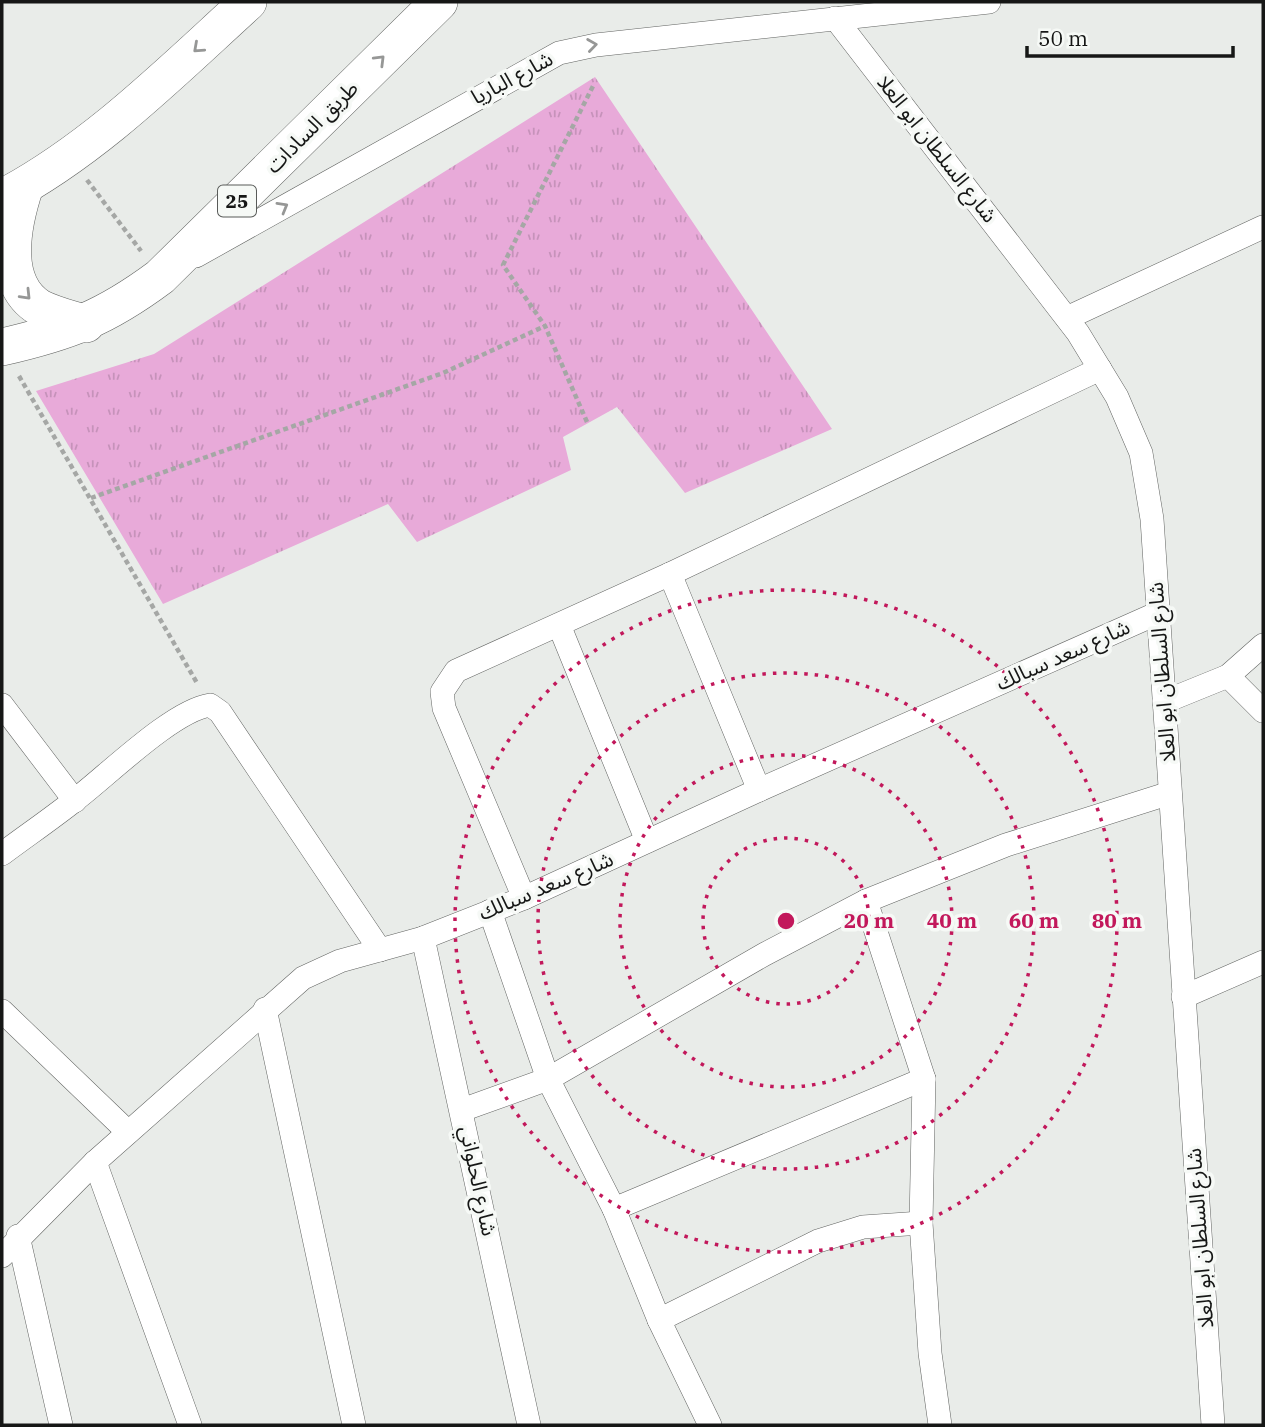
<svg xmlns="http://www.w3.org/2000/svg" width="1265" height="1427" font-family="'IBM Plex Serif','Noto Sans Arabic',serif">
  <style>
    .park { fill: url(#park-tufts) }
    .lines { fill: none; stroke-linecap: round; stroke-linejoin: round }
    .street-casing { stroke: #626462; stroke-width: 24 }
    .primary-casing { stroke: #626462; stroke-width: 38 }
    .path { stroke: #a5a7a5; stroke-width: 4.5; stroke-dasharray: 5 3.5; stroke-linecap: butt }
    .street { stroke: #fff; stroke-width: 23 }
    .primary { stroke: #fff; stroke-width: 37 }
    .oneway { stroke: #969796 }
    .ring { fill: none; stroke: #c2185b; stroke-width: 3.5; stroke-dasharray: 3.5 7 }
    .labels { text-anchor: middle; stroke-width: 7; stroke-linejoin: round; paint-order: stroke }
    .shield { fill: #f6f9f6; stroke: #595b59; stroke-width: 2 }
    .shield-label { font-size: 19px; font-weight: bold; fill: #161716 }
    .street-label { font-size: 21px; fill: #161716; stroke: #f6f9f6 }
    .centre { fill: #c2185b; stroke: #f6f9f6; stroke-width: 3.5 }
    .ring-label { font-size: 21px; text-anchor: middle; font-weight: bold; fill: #c2185b; stroke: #f6f9f6; stroke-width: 7; stroke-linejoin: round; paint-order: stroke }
  </style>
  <defs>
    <pattern id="park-tufts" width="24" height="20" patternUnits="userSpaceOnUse" patternTransform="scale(1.75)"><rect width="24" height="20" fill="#e8aad9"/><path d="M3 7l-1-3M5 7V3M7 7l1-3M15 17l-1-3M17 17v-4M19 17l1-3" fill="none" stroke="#c692ba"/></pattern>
  </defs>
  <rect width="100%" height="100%" fill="#e9ece9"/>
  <!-- park -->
  <polygon class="park" points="595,77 832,429 685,493 617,407 563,437 571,470 417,542 388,504 163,604 36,391 154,354"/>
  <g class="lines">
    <defs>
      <g id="street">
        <polyline points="835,18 1078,333 1117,397 1141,453 1152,519 1213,1425"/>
        <polyline points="196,256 559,53 596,45 989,2"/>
        <polyline points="1067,318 1263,227"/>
        <polyline points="670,574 759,790"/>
        <polyline points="559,625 647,841"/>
        <polyline points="1228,676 1263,711"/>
        <polyline points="1164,702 1228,676 1263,645"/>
        <polyline points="2,705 75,801"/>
        <path d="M2,854c24,-18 49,-35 73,-54 33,-25 97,-89 135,-95l10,7 160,238"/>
        <polyline points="524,898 444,708 442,692 456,671 670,574 1100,369"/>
        <polyline points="866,901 924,1079 921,1223 930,1353 940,1425"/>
        <polyline points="490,911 548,1079 614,1209 659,1320 710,1425"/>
        <polyline points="423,938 529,1425"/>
        <polyline points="1183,997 1263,962"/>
        <polyline points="265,1009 354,1425"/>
        <polyline points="2,1011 128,1132"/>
        <polyline points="462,1110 548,1079 765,954 866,901 1006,845 1170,793"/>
        <polyline points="95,1162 190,1425"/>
        <polyline points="614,1209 924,1079"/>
        <polyline points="18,1236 61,1425"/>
        <polyline points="2,1256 95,1162 303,978 340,961 423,938 524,898 759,790 1158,613"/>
        <polyline points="659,1320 818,1241 863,1227 921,1223"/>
      </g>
      <g id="primary">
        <path d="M25,186c-13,39 -25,98 15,122 14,7 31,11 46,16"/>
        <path d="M2,198c93,-49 169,-126 246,-196"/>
        <path d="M2,347c66,-15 103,-29 158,-70l279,-275"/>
      </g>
    </defs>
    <!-- street casing -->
    <use href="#street" class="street-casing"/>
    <!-- primary casing -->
    <use href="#primary" class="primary-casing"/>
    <!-- path -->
    <g class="path">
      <polyline points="87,180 141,251"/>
      <polyline points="19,376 197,683"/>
      <polyline points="587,422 545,326 503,265 593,86"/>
      <polyline points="91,498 443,373 545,326"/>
    </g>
    <!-- street -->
    <use href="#street" class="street"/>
    <!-- primary -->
    <use href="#primary" class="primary"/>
  </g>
  <!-- one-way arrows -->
  <defs><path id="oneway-chevron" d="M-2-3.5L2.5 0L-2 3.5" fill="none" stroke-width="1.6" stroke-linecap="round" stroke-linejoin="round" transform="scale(1.75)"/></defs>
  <g class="oneway">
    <use href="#oneway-chevron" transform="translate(592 45) rotate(-8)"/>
    <use href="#oneway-chevron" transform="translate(198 48) rotate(138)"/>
    <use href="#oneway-chevron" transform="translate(380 60) rotate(-45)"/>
    <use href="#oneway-chevron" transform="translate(283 207) rotate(-30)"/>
    <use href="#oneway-chevron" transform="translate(26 295) rotate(46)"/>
  </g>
  <!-- distance rings -->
  <g class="ring">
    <circle cx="786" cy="921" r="83"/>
    <circle cx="786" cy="921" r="166"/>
    <circle cx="786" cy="921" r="248"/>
    <circle cx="786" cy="921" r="331"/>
  </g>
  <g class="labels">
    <!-- shield labels -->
    <rect class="shield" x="218" y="185.5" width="38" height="31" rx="5"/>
    <g class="shield-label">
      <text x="237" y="208">25</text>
    </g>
    <!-- street labels -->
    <g class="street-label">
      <text transform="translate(512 78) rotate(-28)" y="7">شارع الباريا</text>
      <text transform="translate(312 127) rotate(-45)" y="7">طريق السادات</text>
      <text transform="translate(937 149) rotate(52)" y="7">شارع السلطان ابو العلا</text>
      <text transform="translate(1063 655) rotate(-24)" y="7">شارع سعد سبالك</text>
      <text transform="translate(1162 672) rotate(-94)" y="7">شارع السلطان ابو العلا</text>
      <text transform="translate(546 886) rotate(-23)" y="7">شارع سعد سبالك</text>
      <text transform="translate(478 1181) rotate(78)" y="7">شارع الحلواني</text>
      <text transform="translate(1200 1238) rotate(-94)" y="7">شارع السلطان ابو العلا</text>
    </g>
  </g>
  <circle cx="786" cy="921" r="10" class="centre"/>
  <g class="ring-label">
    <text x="869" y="928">20 m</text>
    <text x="952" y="928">40 m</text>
    <text x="1034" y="928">60 m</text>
    <text x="1117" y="928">80 m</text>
  </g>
  <!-- border -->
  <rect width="1265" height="1427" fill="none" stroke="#161716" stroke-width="7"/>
  <!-- scale -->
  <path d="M1027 46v10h206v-10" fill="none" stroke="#161716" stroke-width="3.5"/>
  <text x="1038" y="46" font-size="21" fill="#161716" stroke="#f6f9f6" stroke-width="5" paint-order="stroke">50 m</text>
</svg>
